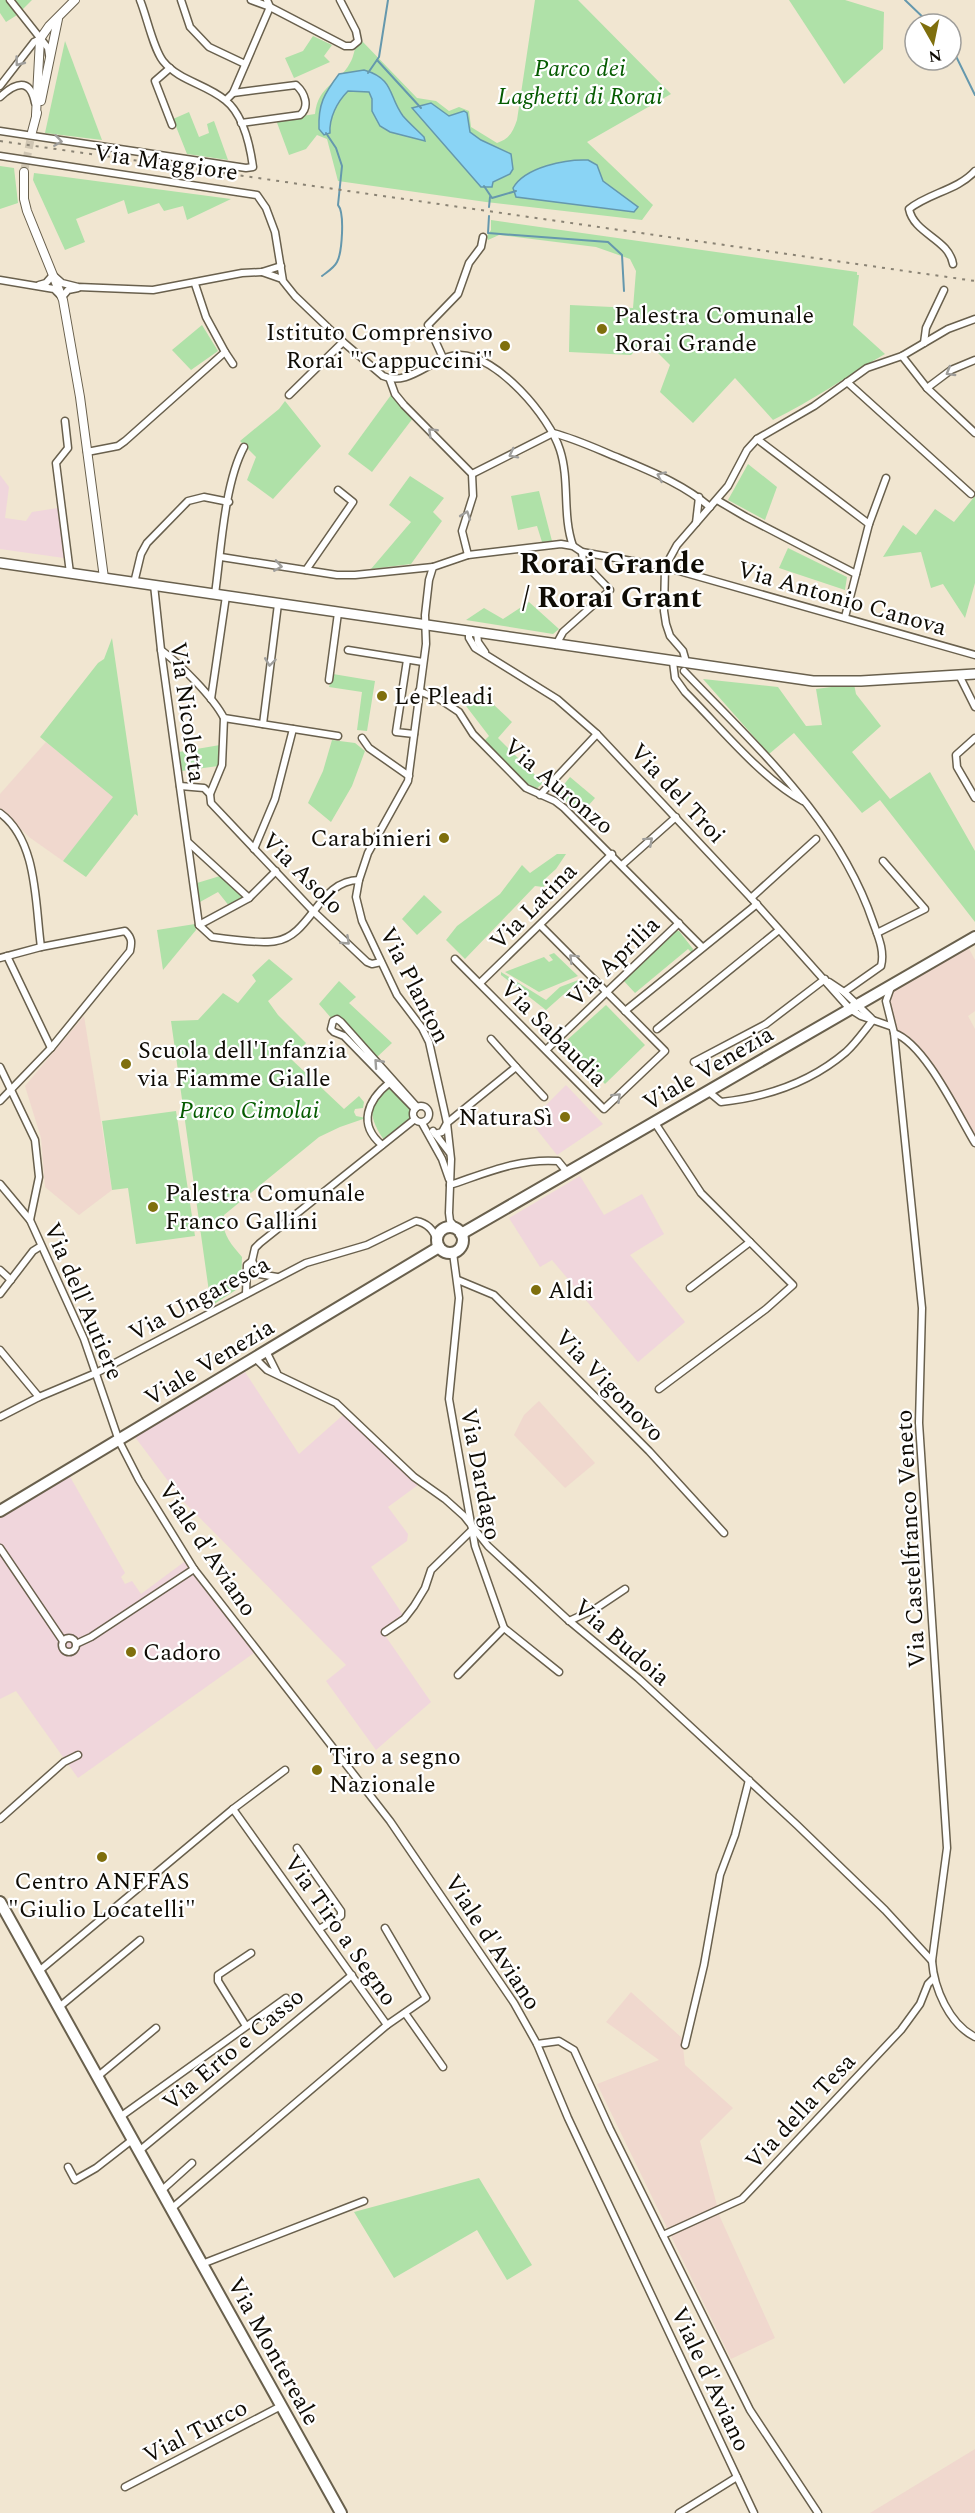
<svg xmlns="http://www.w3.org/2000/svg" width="975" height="2513" font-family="Spectral,serif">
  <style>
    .commercial { fill: #f0d6dc }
    .industrial { fill: #f0d8ce }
    .green { fill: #afe1a8 }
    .water { fill: #8ad4f5; stroke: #6598ad; stroke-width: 1.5 }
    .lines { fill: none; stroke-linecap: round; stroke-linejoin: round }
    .stream { stroke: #6598ad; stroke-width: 2 }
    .tertiary-tunnel { stroke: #cfc5b2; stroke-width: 8; stroke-dasharray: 8 4; stroke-linecap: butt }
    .minor-casing { stroke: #69604d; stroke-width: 9 }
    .tertiary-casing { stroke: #69604d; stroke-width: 10 }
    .secondary-casing { stroke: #69604d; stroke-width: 12 }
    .primary-casing { stroke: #69604d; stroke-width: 14 }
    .minor { stroke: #fff; stroke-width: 6 }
    .tertiary { stroke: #fff; stroke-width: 8 }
    .secondary { stroke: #fff; stroke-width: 9 }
    .primary { stroke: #fff; stroke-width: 10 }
    .rail { stroke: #8a8374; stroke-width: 2; stroke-dasharray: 3 6; stroke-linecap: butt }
    .oneway { stroke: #9f9e9b }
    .poi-dot { fill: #7f6f0d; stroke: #fff; stroke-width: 2 }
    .labels { text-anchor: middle; stroke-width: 4.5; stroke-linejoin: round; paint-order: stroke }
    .park-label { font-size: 24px; font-style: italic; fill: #055b00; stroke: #fff }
    .street-label { font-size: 24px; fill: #0f0c05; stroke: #fff }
    .poi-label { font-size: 24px; fill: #0f0c05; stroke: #fff; text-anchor: start }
    .district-label { font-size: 30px; font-weight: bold; fill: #0f0c05; stroke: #fff }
  </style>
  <rect width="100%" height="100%" fill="#f1e6d1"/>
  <!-- commercial -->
  <g class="commercial">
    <polygon points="0,475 9,487 5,518 26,521 32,512 58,508 64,558 0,549"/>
    <polygon points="566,1085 603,1124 557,1155 530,1121"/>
    <polygon points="580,1176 604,1215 642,1194 664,1234 630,1255 685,1322 638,1362 552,1260 540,1267 509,1218"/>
    <polygon points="245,1372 299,1454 343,1415 418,1485 388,1507 408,1534 407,1541 371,1567 403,1615 382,1631 431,1702 376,1750 326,1681 346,1665 183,1501 135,1437"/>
    <polygon points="69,1475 125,1573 121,1577 125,1584 132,1581 141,1594 184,1562 254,1653 78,1778 16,1691 0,1699 0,1515"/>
  </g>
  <!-- industrial -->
  <g class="industrial">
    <polygon points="46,742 114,797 63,861 29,837 0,808 0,794"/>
    <polygon points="967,945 975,960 975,1011 968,1016 975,1029 975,1136 926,1056 907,1035 895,1031 888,1001 893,988"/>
    <polygon points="84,1016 112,1190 79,1215 45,1187 41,1138 25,1086"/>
    <polygon points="539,1401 595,1463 565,1488 514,1435 524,1415"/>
    <polygon points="631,1992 682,2038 685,2065 733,2108 700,2141 720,2217 775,2338 731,2359 597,2084 659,2060 606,2022"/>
    <polygon points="975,2449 975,2513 870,2513"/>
  </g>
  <!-- green -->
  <g class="green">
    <polygon points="0,0 32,0 17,15 6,22 0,13"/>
    <path d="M535,0h43l93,94 -84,48 66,63 -11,15 -156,-18 -148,-21 -11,-42 -10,-4 -11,14 -17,6 -13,-35 39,-6c3,-29 24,-30 35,-51 4,-6 4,-15 8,-22l3,-1 56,58 19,3 13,10 10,-4 10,4 2,16 26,16c12,-4 16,-11 20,-23z"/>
    <polygon points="789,0 845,0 884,12 883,49 844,84"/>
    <polygon points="313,36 332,45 324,56 330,62 294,78 285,58 303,51"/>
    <polygon points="65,41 102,140 45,133"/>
    <polygon points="189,112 199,137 209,133 207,124 214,121 228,160 187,154 173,119"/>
    <polygon points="0,166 14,168 18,203 0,209"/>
    <polygon points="34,173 58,176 231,199 187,220 183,206 164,211 159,203 128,214 124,200 76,219 85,242 65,250 33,180"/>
    <path d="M491,220l366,52v3h2l-6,50 32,29c-38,22 -73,47 -112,66l-38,-42 -42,45 -33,-31 10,-27 -25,-25 -14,15 -62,-3 1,-47 63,3 3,-37 -6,-12 -34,-12 -97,-12 -11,5 -1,-4 4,-6z"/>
    <polygon points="202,325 218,351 191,370 172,350"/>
    <polygon points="391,395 413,418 372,472 348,454"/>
    <polygon points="285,401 321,446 273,499 247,480 256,457 240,441 279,409"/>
    <polygon points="748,464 777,487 765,520 728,500"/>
    <polygon points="410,476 444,498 433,512 442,521 411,564 371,569 411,522 389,505"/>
    <polygon points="539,491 552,541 542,542 537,526 518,530 511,496"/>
    <polygon points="975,496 975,583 965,618 943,584 931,588 921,552 883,557 903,525 916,535 935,509 954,522"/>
    <polygon points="788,548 847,577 845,590 779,568"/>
    <polygon points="529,602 559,629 553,634 466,620 484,608 503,619"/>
    <polygon points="112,638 138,816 135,814 86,877 63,861 113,797 40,737 98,663 104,659"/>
    <polygon points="333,674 375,681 367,731 357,730 362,692 329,687"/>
    <polygon points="703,679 778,687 806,726 822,725 816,689 854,684 856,694 881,726 852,752 890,799 930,772 975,851 975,922 880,800 862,813 794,733 769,754"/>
    <polygon points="474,692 493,704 512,722 498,738 543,783 535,790 482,743 489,736 466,706"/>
    <polygon points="332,740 355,743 365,751 352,786 331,822 308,803 323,771"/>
    <polygon points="220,745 218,766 182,771 179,752"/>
    <polygon points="570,777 595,798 580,815 557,793"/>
    <polygon points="557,854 566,854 556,869 546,878 547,884 543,887 535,886 465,959 446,940 457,926 500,894 522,865 530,873"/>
    <polygon points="220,876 243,898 230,907 218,892 200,902 197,883"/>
    <polygon points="424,895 442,912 417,935 402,919"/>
    <polygon points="195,924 196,930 163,970 157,930"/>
    <polygon points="675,931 679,931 693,949 692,953 688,949 635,993 623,980"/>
    <polygon points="554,953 578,976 539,992 505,972 544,957 549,962 553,960 549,955"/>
    <path d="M269,959l24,20 -25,22 10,14 28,28 -15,16 53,50 15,-13 5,6 -1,6 -8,1 -1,3 2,4 10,2 -26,9 -21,10 -95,78c-3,18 6,28 18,42l-1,27 -2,4 -28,18 -40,-285 27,-1 25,-27 15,10 18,-22 -4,-6z"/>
    <polygon points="501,972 546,1000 560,987 581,979 546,1010 501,975"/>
    <polygon points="339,981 356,997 349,1003 392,1043 377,1057 338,1015 332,1019 319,1004"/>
    <polygon points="606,1005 645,1045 605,1084 566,1041"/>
    <path d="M390,1088l23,22 -1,9 -28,21c-14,-20 -19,-37 6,-52z"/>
    <polygon points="176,1111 195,1236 136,1244 128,1188 112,1190 102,1121"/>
    <polygon points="479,2178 532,2265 507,2280 477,2230 394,2278 354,2212"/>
  </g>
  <!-- water -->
  <g class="water">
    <path d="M364,70c31,9 24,26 39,46 6,7 14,14 21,21l1,4 -35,-9 -10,-6 -8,-15v-12l-3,-7 -21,-1c-11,11 -19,27 -18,42l-6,2 -5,-6c-1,-25 5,-35 20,-55z"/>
    <polygon points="431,103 449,116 464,111 467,113 470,132 481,140 511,154 513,169 510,174 493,182 492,187 481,187 412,108"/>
    <path d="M588,160l9,5 6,16 35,26 -4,5 -118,-15 -3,-9c12,-21 53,-29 75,-28z"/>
  </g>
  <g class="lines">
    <!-- stream -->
    <g class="stream">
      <polyline points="905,0 930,24"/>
      <polyline points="951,46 975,95"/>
      <polyline points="377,60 421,108"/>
      <polyline points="368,73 379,57 388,0"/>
      <polyline points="484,186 492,198 516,191"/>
      <polyline points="489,207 490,197"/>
      <polyline points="489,216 488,233 608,242 622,255 624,291"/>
      <path d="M322,276c5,-4 12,-8 15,-14 5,-9 8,-49 1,-57l4,-39 -6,-18 -10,-15"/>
    </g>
    <!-- tertiary-tunnel -->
    <polyline class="tertiary-tunnel" points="24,172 32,132"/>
    <defs>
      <g id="minor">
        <polyline points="10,0 48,48 49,55"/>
        <polyline points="181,0 190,27 209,47 245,64"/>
        <polyline points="251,0 270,7 345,46 352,46 358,41 356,31 340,0"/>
        <polyline points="170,68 155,81 172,125"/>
        <polyline points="0,86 34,42 40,39"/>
        <path d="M233,93l63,-8c9,8 14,22 4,30l-59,8"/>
        <path d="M0,97c15,-14 30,-20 35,6"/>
        <polyline points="226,100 233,93 270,7 267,0"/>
        <path d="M0,131l246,37 7,-1c-3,-22 -10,-53 -28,-67 -19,-16 -46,-19 -62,-39 -10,-13 -16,-44 -23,-61"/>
        <path d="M0,156l257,39 9,13 9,24 8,49 12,15 48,46 40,34c27,12 50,-21 77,-21 37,0 90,62 100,95 10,31 2,65 13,96"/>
        <path d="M953,264c-4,-25 -39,-30 -44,-55 20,-16 49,-19 66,-38"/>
        <polyline points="262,272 282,279"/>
        <polyline points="0,280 54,289 62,297 68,290 78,288"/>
        <polyline points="39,285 46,283 53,275 62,283 78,287 153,290 242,273 262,272 281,266"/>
        <polyline points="924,343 926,328 944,290"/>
        <polyline points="225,352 233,364"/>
        <polyline points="902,356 927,388 975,433"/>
        <polyline points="444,360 428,325 458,294 469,263 481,247 483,237"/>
        <polyline points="390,380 395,394 404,405 472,474 473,496 462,531 468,555"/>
        <polyline points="847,382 971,494"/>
        <polyline points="927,388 951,370 975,360"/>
        <polyline points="289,395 343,342"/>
        <polyline points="65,421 68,448 56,463 70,573"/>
        <polyline points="757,439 869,524"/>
        <polyline points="87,452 118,446 125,441 225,352 206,317 195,284"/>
        <path d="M472,474l81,-41c23,6 44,16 66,25 33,14 64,26 91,49"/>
        <polyline points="717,500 746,517 856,574"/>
        <polyline points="696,523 699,497"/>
        <polyline points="221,557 337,575 355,575 433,567"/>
        <polyline points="306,570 353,502 338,490"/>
        <polyline points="134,583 141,554 147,543 188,501 204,497 229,502"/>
        <path d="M154,585l7,65 38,275 13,12c14,2 50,7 64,4 35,-5 43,-61 83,-61"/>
        <path d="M215,594c6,-42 9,-110 29,-147"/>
        <polyline points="845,617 869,524 886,478"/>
        <polyline points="469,632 469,638 475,648 557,699 597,734 751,898 850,1009 861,1016 890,1026"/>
        <polyline points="477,633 478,642 485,652"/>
        <polyline points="556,645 563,632 610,590 583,562 582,552"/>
        <path d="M161,650c20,15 52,47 63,68l114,18"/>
        <polyline points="348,650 423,662"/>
        <polyline points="685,658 683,651 670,636 666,624 664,611 665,567 677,545 728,486 747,450 757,439 814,406 867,368 902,356 948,329 975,319"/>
        <polyline points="407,660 396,732 414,734"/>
        <path d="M673,662l2,16 10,14c34,34 77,87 118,109"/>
        <path d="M684,671c73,77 154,148 189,251 5,14 12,29 8,44l-37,26"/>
        <polyline points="959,675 975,707"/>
        <polyline points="329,680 338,613"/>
        <polyline points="419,691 441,700 459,712 473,734 526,788 555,801 564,808 702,947"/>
        <polyline points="211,699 226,596"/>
        <polyline points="224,718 222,765 210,794 211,803 313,911 367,962 372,964 381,962"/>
        <polyline points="263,724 278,604"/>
        <polyline points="362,738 369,748 409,776"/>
        <polyline points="975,738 956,755 957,767 975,798"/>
        <polyline points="180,786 204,788 210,794"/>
        <polyline points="540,795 597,734"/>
        <path d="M0,813c38,28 35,91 41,134"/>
        <polyline points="189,843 249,898"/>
        <polyline points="254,849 275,799 293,729"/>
        <polyline points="622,865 676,817"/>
        <polyline points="751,898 816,839"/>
        <polyline points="199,925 249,898 276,871"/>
        <polyline points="877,933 925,909 883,861"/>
        <polyline points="7,956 51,1048"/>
        <path d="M0,958l41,-11 84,-16c7,7 7,11 5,20l-79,97 -51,53"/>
        <polyline points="455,959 604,1109 665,1051 540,925"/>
        <polyline points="829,982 844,992 871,1018"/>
        <polyline points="480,983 612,854"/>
        <path d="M891,987l-5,14 8,32 28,275 -3,115 28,425 -15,113c2,27 17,63 43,76"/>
        <polyline points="625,1011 757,904"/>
        <polyline points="657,1029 779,930"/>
        <path d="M894,1033c31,11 63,80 81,110"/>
        <polyline points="491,1039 516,1067"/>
        <polyline points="546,1050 679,923"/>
        <polyline points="694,1062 766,1024 825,979"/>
        <polyline points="0,1067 35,1140 39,1177 30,1220"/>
        <path d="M709,1092l12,10c46,-5 90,-20 125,-50 10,-9 18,-21 27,-32"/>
        <circle cx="421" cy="1114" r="8"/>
        <polyline points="415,1109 344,1036 334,1032 331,1029 333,1021 337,1019 341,1022 417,1107"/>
        <polyline points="422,1123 442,1159 449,1179"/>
        <polyline points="655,1123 701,1193 793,1285 766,1309 659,1389"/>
        <polyline points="433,1131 449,1152"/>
        <polyline points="435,1134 442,1132 447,1123 516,1067 544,1097"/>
        <path d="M382,1145c-25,-21 -14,-45 7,-62"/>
        <polyline points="0,1184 30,1220 84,1339 119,1441 139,1480 194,1569 390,1821 514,2003 537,2044 568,2118 754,2513"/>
        <path d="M450,1185c36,-12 69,-27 108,-24l9,11"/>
        <polyline points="456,1228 450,1221 449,1213 451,1159 447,1123 429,1042 422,1028 397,995 362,921 356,897 359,880 368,853 408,781 426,644 425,615 429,580 433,567 468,555 561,544 573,546 582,552 665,567 975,655"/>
        <polyline points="453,1253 459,1298 449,1399 475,1546 504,1628 559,1672"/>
        <polyline points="252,1261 255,1248 260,1243 415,1119"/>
        <polyline points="0,1270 11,1280"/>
        <polyline points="458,1280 494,1295 649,1451 724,1533"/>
        <polyline points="690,1288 750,1242"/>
        <polyline points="0,1294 33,1251 41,1246"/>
        <polyline points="246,1294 247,1265 252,1261 259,1274 277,1277"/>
        <polyline points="0,1350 39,1397"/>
        <polyline points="266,1351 277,1373"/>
        <polyline points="255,1358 267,1370 336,1403 414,1477 445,1499 464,1516 488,1546 567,1619 638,1678 797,1825 885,1910 932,1961"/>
        <path d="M0,1417l39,-20 57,-24 210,-110 61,-18 49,-24c11,2 18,9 21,20"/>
        <polyline points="0,1548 63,1641"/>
        <polyline points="569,1621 595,1609 625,1589"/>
        <polyline points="385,1632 404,1619 414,1606 425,1588 431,1570 473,1529"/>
        <circle cx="69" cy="1645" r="7"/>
        <polyline points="76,1644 91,1637 194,1569"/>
        <polyline points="458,1675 504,1628"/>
        <polyline points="233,1809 387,2025 426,1998 385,1928"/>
        <polyline points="0,1819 64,1762 78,1755"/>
        <polyline points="297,1848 341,1911 341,1916 319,1929"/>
        <polyline points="39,1971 233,1809 285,1770"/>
        <polyline points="58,2008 140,1940"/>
        <polyline points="405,2013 443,2067"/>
        <polyline points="246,2026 218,1981 218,1975 251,1953"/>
        <polyline points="537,2044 559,2041 574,2050 610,2129 750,2410 818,2513"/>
        <polyline points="685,2045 704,1965 720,1875 735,1835 749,1780"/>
        <polyline points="97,2077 156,2028"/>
        <polyline points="120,2117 286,1998"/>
        <polyline points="139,2151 352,1975"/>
        <polyline points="68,2167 75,2180 96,2168 132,2140"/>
        <polyline points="161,2191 192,2163"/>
        <polyline points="171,2209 387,2025"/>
        <polyline points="663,2235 742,2199 901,2030 920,2004 928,1984 934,1978"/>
        <polyline points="202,2264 364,2201"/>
        <polyline points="125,2487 281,2406"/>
        <polyline points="679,2513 737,2477"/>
      </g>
      <g id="tertiary">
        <polyline points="41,101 58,19"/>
        <polyline points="36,115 40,39 49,26 75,0"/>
        <polyline points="32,132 37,113"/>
        <polyline points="24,172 24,199 27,211 63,300 80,397 104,578"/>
      </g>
      <polyline id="secondary" points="0,563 813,681 861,681 975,674"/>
      <g id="primary">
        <circle cx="450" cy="1240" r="13"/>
        <polyline points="461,1234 975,937"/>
        <polyline points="0,1511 439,1247"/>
        <polyline points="0,1902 341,2513"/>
      </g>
    </defs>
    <!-- minor casing -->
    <use href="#minor" class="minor-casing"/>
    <!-- tertiary casing -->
    <use href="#tertiary" class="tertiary-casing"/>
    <!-- secondary casing -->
    <use href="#secondary" class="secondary-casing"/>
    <!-- primary casing -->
    <use href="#primary" class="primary-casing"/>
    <!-- minor -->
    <use href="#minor" class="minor"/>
    <!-- tertiary -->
    <use href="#tertiary" class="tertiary"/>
    <!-- secondary -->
    <use href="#secondary" class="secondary"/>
    <!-- primary -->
    <use href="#primary" class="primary"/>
    <!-- rail -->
    <polyline class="rail" points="0,141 975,281"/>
  </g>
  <!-- one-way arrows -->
  <defs><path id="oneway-chevron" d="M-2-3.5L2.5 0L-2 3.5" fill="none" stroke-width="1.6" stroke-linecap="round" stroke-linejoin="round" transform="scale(1.5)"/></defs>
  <g class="oneway">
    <use href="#oneway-chevron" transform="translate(19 62) rotate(127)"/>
    <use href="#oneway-chevron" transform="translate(58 141) rotate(8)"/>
    <use href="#oneway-chevron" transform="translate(950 372) rotate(149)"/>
    <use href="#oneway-chevron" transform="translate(432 432) rotate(-136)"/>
    <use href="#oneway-chevron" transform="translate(513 454) rotate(153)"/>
    <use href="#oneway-chevron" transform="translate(661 476) rotate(-156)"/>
    <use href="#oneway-chevron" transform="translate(466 515) rotate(-71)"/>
    <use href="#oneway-chevron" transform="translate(278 566) rotate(9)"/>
    <use href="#oneway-chevron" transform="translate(270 662) rotate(97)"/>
    <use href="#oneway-chevron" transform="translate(649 841) rotate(-42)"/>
    <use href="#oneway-chevron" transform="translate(346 941) rotate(43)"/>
    <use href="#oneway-chevron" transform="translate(573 958) rotate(-135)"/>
    <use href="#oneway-chevron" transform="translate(378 1063) rotate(-132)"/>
    <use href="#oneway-chevron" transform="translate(617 1097) rotate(-44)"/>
  </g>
  <!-- markers -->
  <g class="poi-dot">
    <circle cx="602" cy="329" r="6"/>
    <circle cx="505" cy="346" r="6"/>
    <circle cx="382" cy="696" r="6"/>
    <circle cx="444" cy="838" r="6"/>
    <circle cx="126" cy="1064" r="6"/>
    <circle cx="565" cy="1117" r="6"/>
    <circle cx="153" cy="1207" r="6"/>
    <circle cx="536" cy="1290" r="6"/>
    <circle cx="131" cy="1652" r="6"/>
    <circle cx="317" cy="1770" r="6"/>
    <circle cx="102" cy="1857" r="6"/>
  </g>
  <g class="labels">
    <!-- park labels -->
    <g class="park-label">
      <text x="580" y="76">Parco dei<tspan x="580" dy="28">Laghetti di Rorai</tspan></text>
      <text x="249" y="1118">Parco Cimolai</text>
    </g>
    <!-- street labels -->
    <g class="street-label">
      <text transform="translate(166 162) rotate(8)" y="8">Via Maggiore</text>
      <text transform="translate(842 598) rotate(16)" y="8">Via Antonio Canova</text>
      <text transform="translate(188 712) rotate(82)" y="8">Via Nicoletta</text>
      <text transform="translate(559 786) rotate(40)" y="8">Via Auronzo</text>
      <text transform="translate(678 793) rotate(47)" y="8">Via del Troi</text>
      <text transform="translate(303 873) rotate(45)" y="8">Via Asolo</text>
      <text transform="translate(533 906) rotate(-45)" y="8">Via Latina</text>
      <text transform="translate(613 961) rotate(-44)" y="8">Via Aprilia</text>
      <text transform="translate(415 985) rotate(63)" y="8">Via Planton</text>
      <text transform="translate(554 1033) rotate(45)" y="8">Via Sabaudia</text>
      <text transform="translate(708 1068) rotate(-30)" y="8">Viale Venezia</text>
      <text transform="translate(199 1298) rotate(-28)" y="8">Via Ungaresca</text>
      <text transform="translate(84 1301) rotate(67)" y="8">Via dell'Autiere</text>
      <text transform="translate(209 1362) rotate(-31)" y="8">Viale Venezia</text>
      <text transform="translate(610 1385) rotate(46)" y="8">Via Vigonovo</text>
      <text transform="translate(481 1474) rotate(79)" y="8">Via Dardago</text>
      <text transform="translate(910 1539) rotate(-93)" y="8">Via Castelfranco Veneto</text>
      <text transform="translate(208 1549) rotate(56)" y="8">Viale d'Aviano</text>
      <text transform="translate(622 1642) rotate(41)" y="8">Via Budoia</text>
      <text transform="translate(341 1930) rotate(55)" y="8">Via Tiro a Segno</text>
      <text transform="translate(493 1942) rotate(57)" y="8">Viale d'Aviano</text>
      <text transform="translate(233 2049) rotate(-40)" y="8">Via Erto e Casso</text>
      <text transform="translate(800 2111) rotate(-47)" y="8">Via della Tesa</text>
      <text transform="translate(274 2351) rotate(61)" y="8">Via Montereale</text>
      <text transform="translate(711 2379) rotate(65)" y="8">Viale d'Aviano</text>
      <text transform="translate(195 2431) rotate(-27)" y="8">Vial Turco</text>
    </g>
    <!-- poi labels -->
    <g class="poi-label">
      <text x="614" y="323">Palestra Comunale<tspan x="614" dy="28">Rorai Grande</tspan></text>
      <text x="493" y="340" text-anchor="end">Istituto Comprensivo<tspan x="493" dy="28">Rorai "Cappuccini"</tspan></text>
      <text x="394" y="704">Le Pleadi</text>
      <text x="432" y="846" text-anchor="end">Carabinieri</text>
      <text x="138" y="1058">Scuola dell'Infanzia<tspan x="138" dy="28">via Fiamme Gialle</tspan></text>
      <text x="553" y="1125" text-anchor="end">NaturaSì</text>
      <text x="165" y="1201">Palestra Comunale<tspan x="165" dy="28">Franco Gallini</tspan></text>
      <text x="548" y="1298">Aldi</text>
      <text x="143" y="1660">Cadoro</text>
      <text x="329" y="1764">Tiro a segno<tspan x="329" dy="28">Nazionale</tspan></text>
      <text x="102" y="1889" text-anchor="middle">Centro ANFFAS<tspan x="102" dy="28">"Giulio Locatelli"</tspan></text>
    </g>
    <!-- district labels -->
    <g class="district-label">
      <text x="612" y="573">Rorai Grande<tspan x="612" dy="34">/ Rorai Grant</tspan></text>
    </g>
  </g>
  <!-- north arrow -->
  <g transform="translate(933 42) rotate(171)"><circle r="28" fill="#ffffff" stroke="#9f9e9b" stroke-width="1.5"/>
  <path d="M0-4.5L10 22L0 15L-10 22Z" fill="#7f6f0d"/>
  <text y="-9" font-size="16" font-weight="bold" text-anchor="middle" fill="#0f0c05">N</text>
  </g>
</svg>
